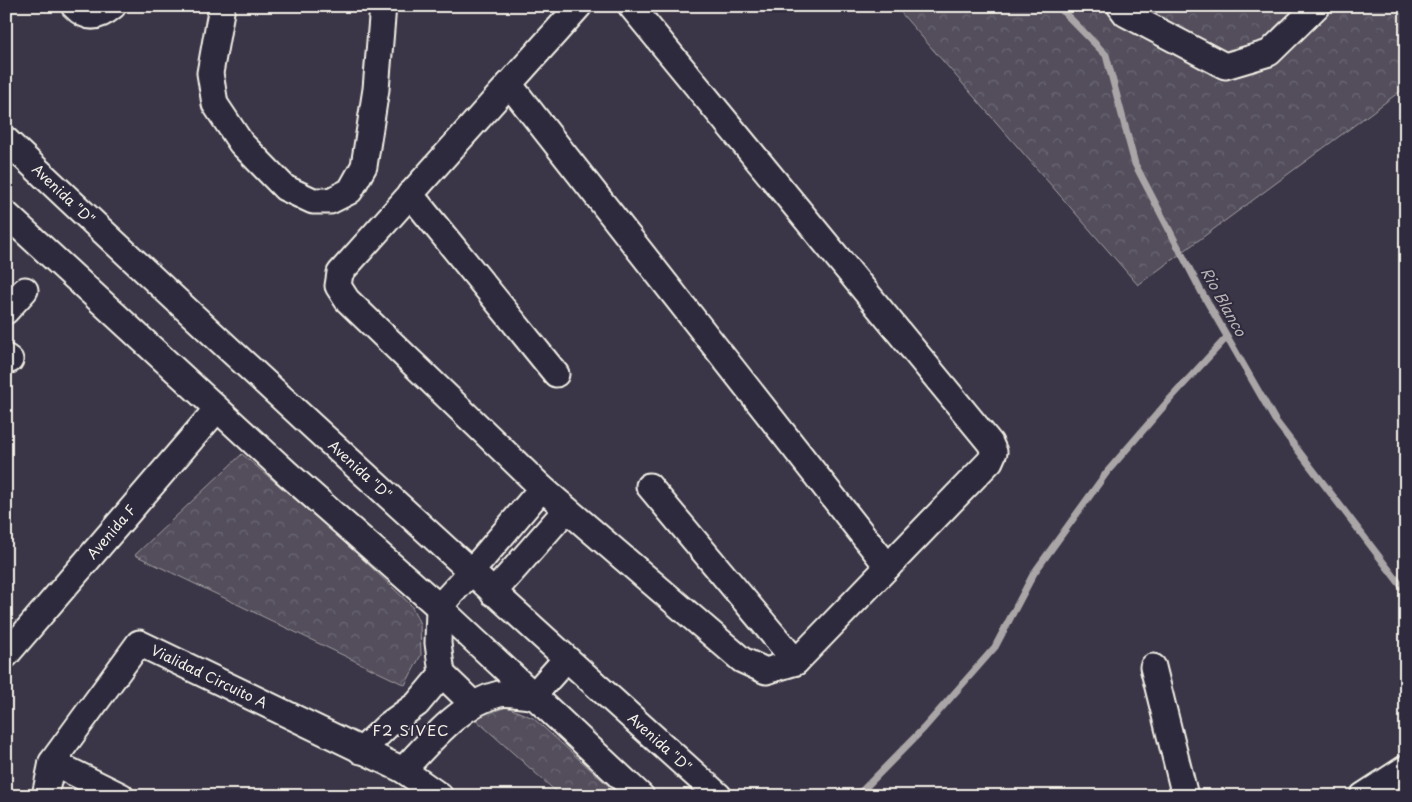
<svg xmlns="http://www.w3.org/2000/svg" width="1412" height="802" font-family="'Playpen Sans',sans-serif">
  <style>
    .park { fill: url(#park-crowns); stroke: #a4a0a2 }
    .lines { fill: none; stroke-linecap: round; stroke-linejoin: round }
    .stream { stroke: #aaa6a7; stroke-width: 7 }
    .minor-casing { stroke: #f4f1e8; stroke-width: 29 }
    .minor { stroke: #2f2a3d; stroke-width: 25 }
    .labels { text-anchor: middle; stroke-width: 4; stroke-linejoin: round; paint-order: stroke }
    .street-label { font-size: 14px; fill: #f4f1e8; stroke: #2f2a3d }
    .water-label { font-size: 15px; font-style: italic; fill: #b6b2b2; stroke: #2f2a3d }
    .neighbourhood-label { font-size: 15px; letter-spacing: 1px; fill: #f4f1e8; stroke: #2f2a3d }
  </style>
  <defs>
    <pattern id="park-crowns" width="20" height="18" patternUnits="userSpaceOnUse" patternTransform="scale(1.25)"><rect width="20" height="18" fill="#534e5c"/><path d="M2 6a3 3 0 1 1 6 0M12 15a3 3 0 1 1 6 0" fill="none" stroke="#6c6873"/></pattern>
  </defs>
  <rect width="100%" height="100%" fill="#3b3647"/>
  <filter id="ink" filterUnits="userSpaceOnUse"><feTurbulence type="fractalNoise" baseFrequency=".02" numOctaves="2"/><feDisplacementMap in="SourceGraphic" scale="10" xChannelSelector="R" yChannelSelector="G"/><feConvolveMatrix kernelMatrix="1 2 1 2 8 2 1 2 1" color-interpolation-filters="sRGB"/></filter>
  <g filter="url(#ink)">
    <!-- park -->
    <g class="park">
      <polygon points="895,6 1406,6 1406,87 1138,285"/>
      <polygon points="242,454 337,535 411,605 420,624 421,655 405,685 135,555"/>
      <polygon points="507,707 533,718 620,796 561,796 474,718"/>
    </g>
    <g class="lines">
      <!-- stream -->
      <g class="stream">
        <polyline points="1058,6 1106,55 1135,164 1201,291 1275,420 1406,592"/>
        <polyline points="854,796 863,790 924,728 995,647 1034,573 1107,472 1170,399 1227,337"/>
      </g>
      <defs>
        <g id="minor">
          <path d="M74,6c13,14 24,13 39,0"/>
          <polyline points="222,6 210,73 215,104 241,143 285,188 313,201 330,201 350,191 364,166 376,89 383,6"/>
          <polyline points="579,6 340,273 338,286 347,300 542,488 742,660 766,671 796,662 990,461 994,452 990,443 631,6"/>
          <polyline points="1120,6 1126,14 1225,66 1269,53 1317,6"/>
          <polyline points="509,84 888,567"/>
          <path id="s1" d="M6,140c234,222 473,440 713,656"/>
          <polyline points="410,194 556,374"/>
          <polyline points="6,214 288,474 439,607 641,796"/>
          <polyline points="6,311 25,290"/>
          <polyline points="6,357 10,360"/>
          <polyline points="649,486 796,662"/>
          <polyline points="493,593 566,510"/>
          <path id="s2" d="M6,655l211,-246"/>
          <polyline points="1153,667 1185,796"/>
          <polyline points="442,674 473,704"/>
          <polyline points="361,751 388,725 417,704 442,674 438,643 439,607 471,572 542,488"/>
          <polyline points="52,762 121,796"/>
          <path d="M403,770c26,-27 58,-67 96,-76 10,-2 24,2 34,2l33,-37"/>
          <path id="s3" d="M45,796l7,-34 87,-119 264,127 37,26"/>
          <polyline points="1363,796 1406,768"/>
        </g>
      </defs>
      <!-- minor casing -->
      <use href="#minor" class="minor-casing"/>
      <!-- minor -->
      <use href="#minor" class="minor"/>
    </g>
  </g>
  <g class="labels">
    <!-- street labels -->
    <g class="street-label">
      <text dy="5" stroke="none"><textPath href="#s1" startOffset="79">Avenida "D"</textPath></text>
      <text dy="5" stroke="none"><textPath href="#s1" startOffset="484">Avenida "D"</textPath></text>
      <text dy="5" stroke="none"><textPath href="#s2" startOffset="162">Avenida F</textPath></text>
      <text dy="5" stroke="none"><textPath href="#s3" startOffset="260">Vialidad Circuito A</textPath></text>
      <text dy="5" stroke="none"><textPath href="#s1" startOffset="889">Avenida "D"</textPath></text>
    </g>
    <!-- water labels -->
    <g class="water-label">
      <text transform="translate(1223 302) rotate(61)" y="5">Rio Blanco</text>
    </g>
    <!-- neighbourhood labels -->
    <g class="neighbourhood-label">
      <text x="411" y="736">F2 SIVEC</text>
    </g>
  </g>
  <!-- margin -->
  <rect width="1412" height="802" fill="none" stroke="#2f2a3d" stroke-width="25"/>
  <rect x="12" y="12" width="1387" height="777" fill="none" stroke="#f4f1e8" stroke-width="2" filter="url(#ink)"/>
</svg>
